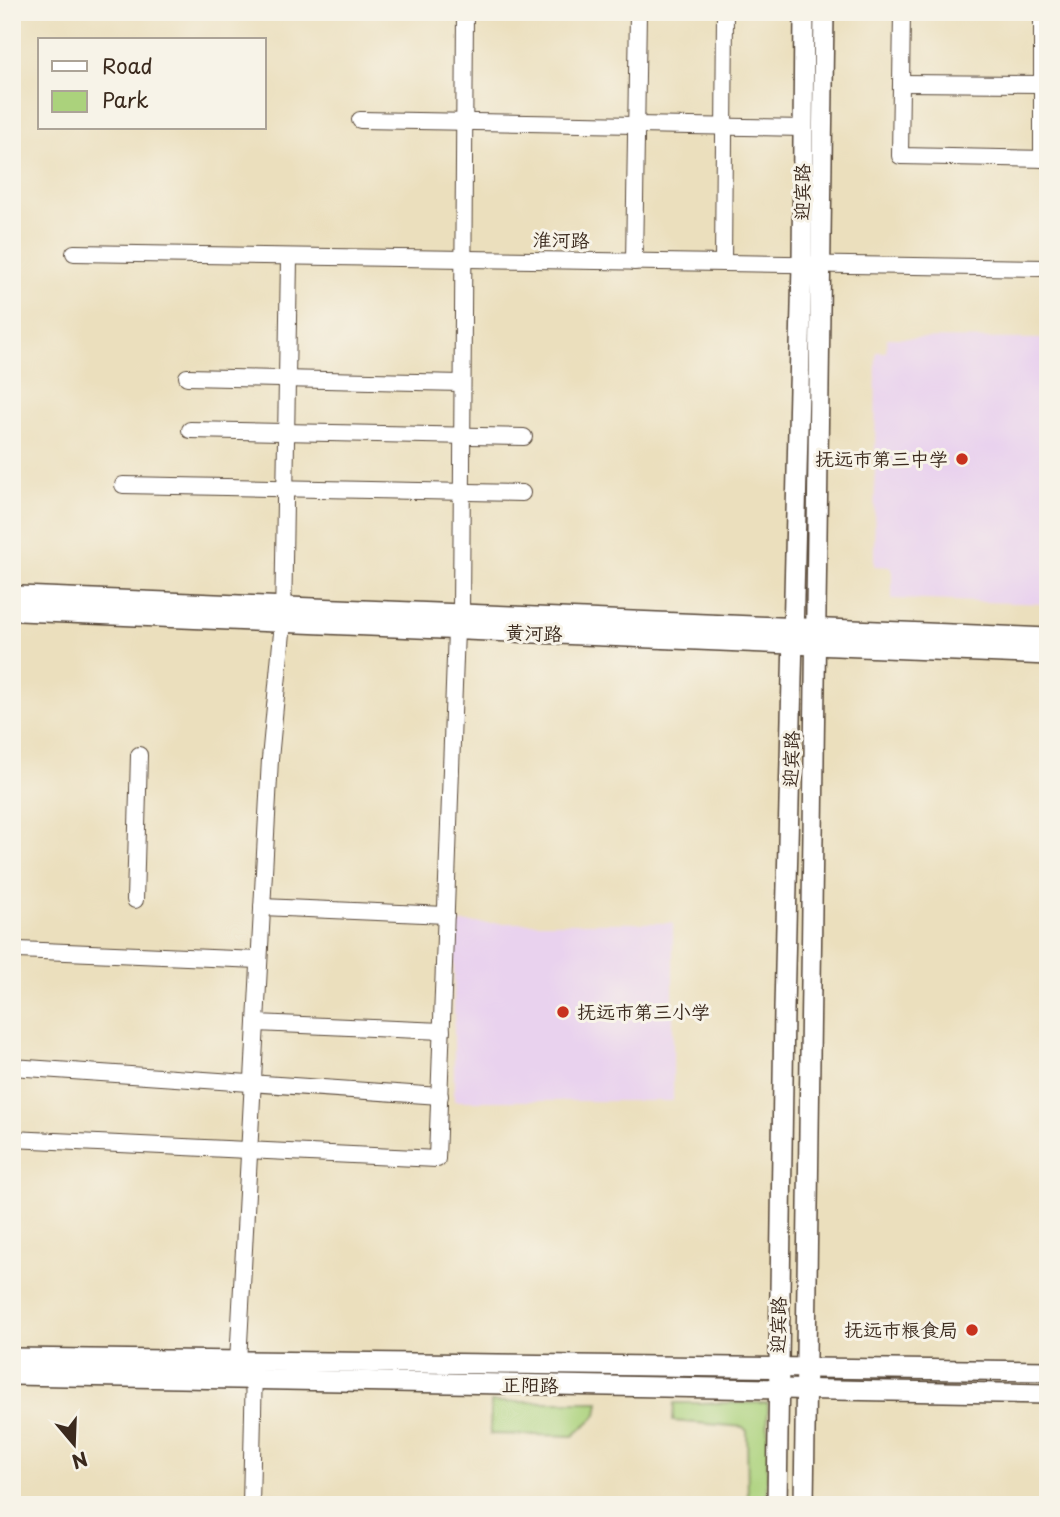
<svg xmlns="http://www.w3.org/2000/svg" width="1060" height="1517" font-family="'Playpen Sans','LXGW WenKai TC',sans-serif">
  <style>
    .built { fill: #e9d2ee }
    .green { fill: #abd27c; stroke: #737e4d; stroke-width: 2 }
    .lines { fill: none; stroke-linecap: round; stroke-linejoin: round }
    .minor-casing { stroke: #554536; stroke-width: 18 }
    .major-casing { stroke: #554536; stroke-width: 22 }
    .minor { stroke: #fff; stroke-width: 16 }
    .major { stroke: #fff; stroke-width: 19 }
    .poi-dot { fill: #c8321e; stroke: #f7f3e8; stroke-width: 2.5 }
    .labels { text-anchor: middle; stroke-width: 6; stroke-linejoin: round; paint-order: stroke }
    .street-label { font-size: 19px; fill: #3b2a1e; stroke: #f7f3e8 }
    .poi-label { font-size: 19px; fill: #3b2a1e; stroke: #f7f3e8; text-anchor: end }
  </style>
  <rect width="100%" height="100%" fill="#f7f3e8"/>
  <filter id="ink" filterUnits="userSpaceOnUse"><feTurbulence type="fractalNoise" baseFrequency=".0143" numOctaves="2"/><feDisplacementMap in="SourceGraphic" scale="14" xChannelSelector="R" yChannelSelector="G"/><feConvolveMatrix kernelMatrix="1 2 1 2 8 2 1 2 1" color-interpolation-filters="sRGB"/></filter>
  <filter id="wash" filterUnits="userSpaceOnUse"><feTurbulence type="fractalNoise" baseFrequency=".00686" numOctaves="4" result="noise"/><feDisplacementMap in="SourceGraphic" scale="28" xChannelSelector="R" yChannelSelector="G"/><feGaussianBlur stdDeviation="1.57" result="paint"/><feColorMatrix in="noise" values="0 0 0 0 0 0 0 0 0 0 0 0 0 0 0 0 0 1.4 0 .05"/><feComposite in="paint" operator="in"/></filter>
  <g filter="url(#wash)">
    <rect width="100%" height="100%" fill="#ebdfbd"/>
    <!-- built -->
    <g class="built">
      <polygon points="887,338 1048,339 1048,604 892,599 892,567 874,566 876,352 886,352"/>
      <rect x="454" y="923" width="219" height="178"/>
    </g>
    <!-- green -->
    <g class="green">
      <polygon points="491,1402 599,1402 597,1415 573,1436 490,1434"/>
      <polygon points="674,1403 768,1403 767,1505 748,1505 747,1431 743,1427 673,1421"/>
    </g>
  </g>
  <g filter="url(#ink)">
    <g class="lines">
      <defs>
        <g id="minor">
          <polyline points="902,12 900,156 1048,159"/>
          <polyline points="901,83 1042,84"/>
          <polyline points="360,120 803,128"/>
          <polyline points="1042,159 1042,12"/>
          <polyline points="74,253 1048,268"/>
          <polyline points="634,262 638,12"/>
          <polyline points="723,263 725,12"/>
          <polyline points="187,377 462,383"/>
          <polyline points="190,430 524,437"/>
          <polyline points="123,485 522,493"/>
          <polyline points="461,614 465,12"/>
          <polyline points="135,900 139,755"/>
          <polyline points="262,907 446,915"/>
          <polyline points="18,950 259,960"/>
          <polyline points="256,1023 442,1031"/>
          <polyline points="12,1067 440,1096"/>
          <polyline points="12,1139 437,1159 456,630"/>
          <polyline points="238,1362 270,759 283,622 289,258"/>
          <polyline points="251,1505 254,1367"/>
        </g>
        <g id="major">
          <polyline points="20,596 1048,638"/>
          <polyline points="20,611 1048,655"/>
          <polyline points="12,1358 1048,1371"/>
          <polyline points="12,1375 1048,1394"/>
          <polyline points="777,1505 784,1009 802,265 804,12"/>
          <polyline points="804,1505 824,12"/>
        </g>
      </defs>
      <!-- minor casing -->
      <use href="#minor" class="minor-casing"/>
      <!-- major casing -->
      <use href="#major" class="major-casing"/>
      <!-- minor -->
      <use href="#minor" class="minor"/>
      <!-- major -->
      <use href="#major" class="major"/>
    </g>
  </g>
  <!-- markers -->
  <g class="poi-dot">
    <circle cx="962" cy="459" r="7"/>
    <circle cx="563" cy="1012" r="7"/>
    <circle cx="972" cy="1330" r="7"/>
  </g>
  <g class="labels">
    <!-- street labels -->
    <g class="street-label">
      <text transform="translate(802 192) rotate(-90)" y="7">迎宾路</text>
      <text transform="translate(561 240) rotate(1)" y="7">淮河路</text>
      <text transform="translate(534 633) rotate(2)" y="7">黄河路</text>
      <text transform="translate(791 759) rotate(-88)" y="7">迎宾路</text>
      <text transform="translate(778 1325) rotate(-89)" y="7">迎宾路</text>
      <text transform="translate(530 1385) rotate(1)" y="7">正阳路</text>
    </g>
    <!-- poi labels -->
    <g class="poi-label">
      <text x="948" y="466">抚远市第三中学</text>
      <text x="577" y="1019" text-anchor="start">抚远市第三小学</text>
      <text x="958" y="1337">抚远市粮食局</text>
    </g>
  </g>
  <!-- margin -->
  <rect width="1060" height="1517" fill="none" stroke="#f7f3e8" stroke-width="42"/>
  <!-- legend -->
  <rect x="38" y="38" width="228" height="91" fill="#f7f3e8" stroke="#aca397" stroke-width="2"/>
  <rect x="52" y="61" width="35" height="10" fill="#ffffff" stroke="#aca397" stroke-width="2"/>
  <text x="102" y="74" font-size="21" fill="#3b2a1e">Road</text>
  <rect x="52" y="91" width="35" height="21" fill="#abd27c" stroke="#aca397" stroke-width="2"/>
  <text x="102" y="108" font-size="21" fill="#3b2a1e">Park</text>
  <!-- north arrow -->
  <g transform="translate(74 1444) rotate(161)" stroke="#f7f3e8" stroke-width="5" paint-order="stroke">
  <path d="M0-5L12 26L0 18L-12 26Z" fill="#3b2a1e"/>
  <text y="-10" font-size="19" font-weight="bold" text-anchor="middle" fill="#3b2a1e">N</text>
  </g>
</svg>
